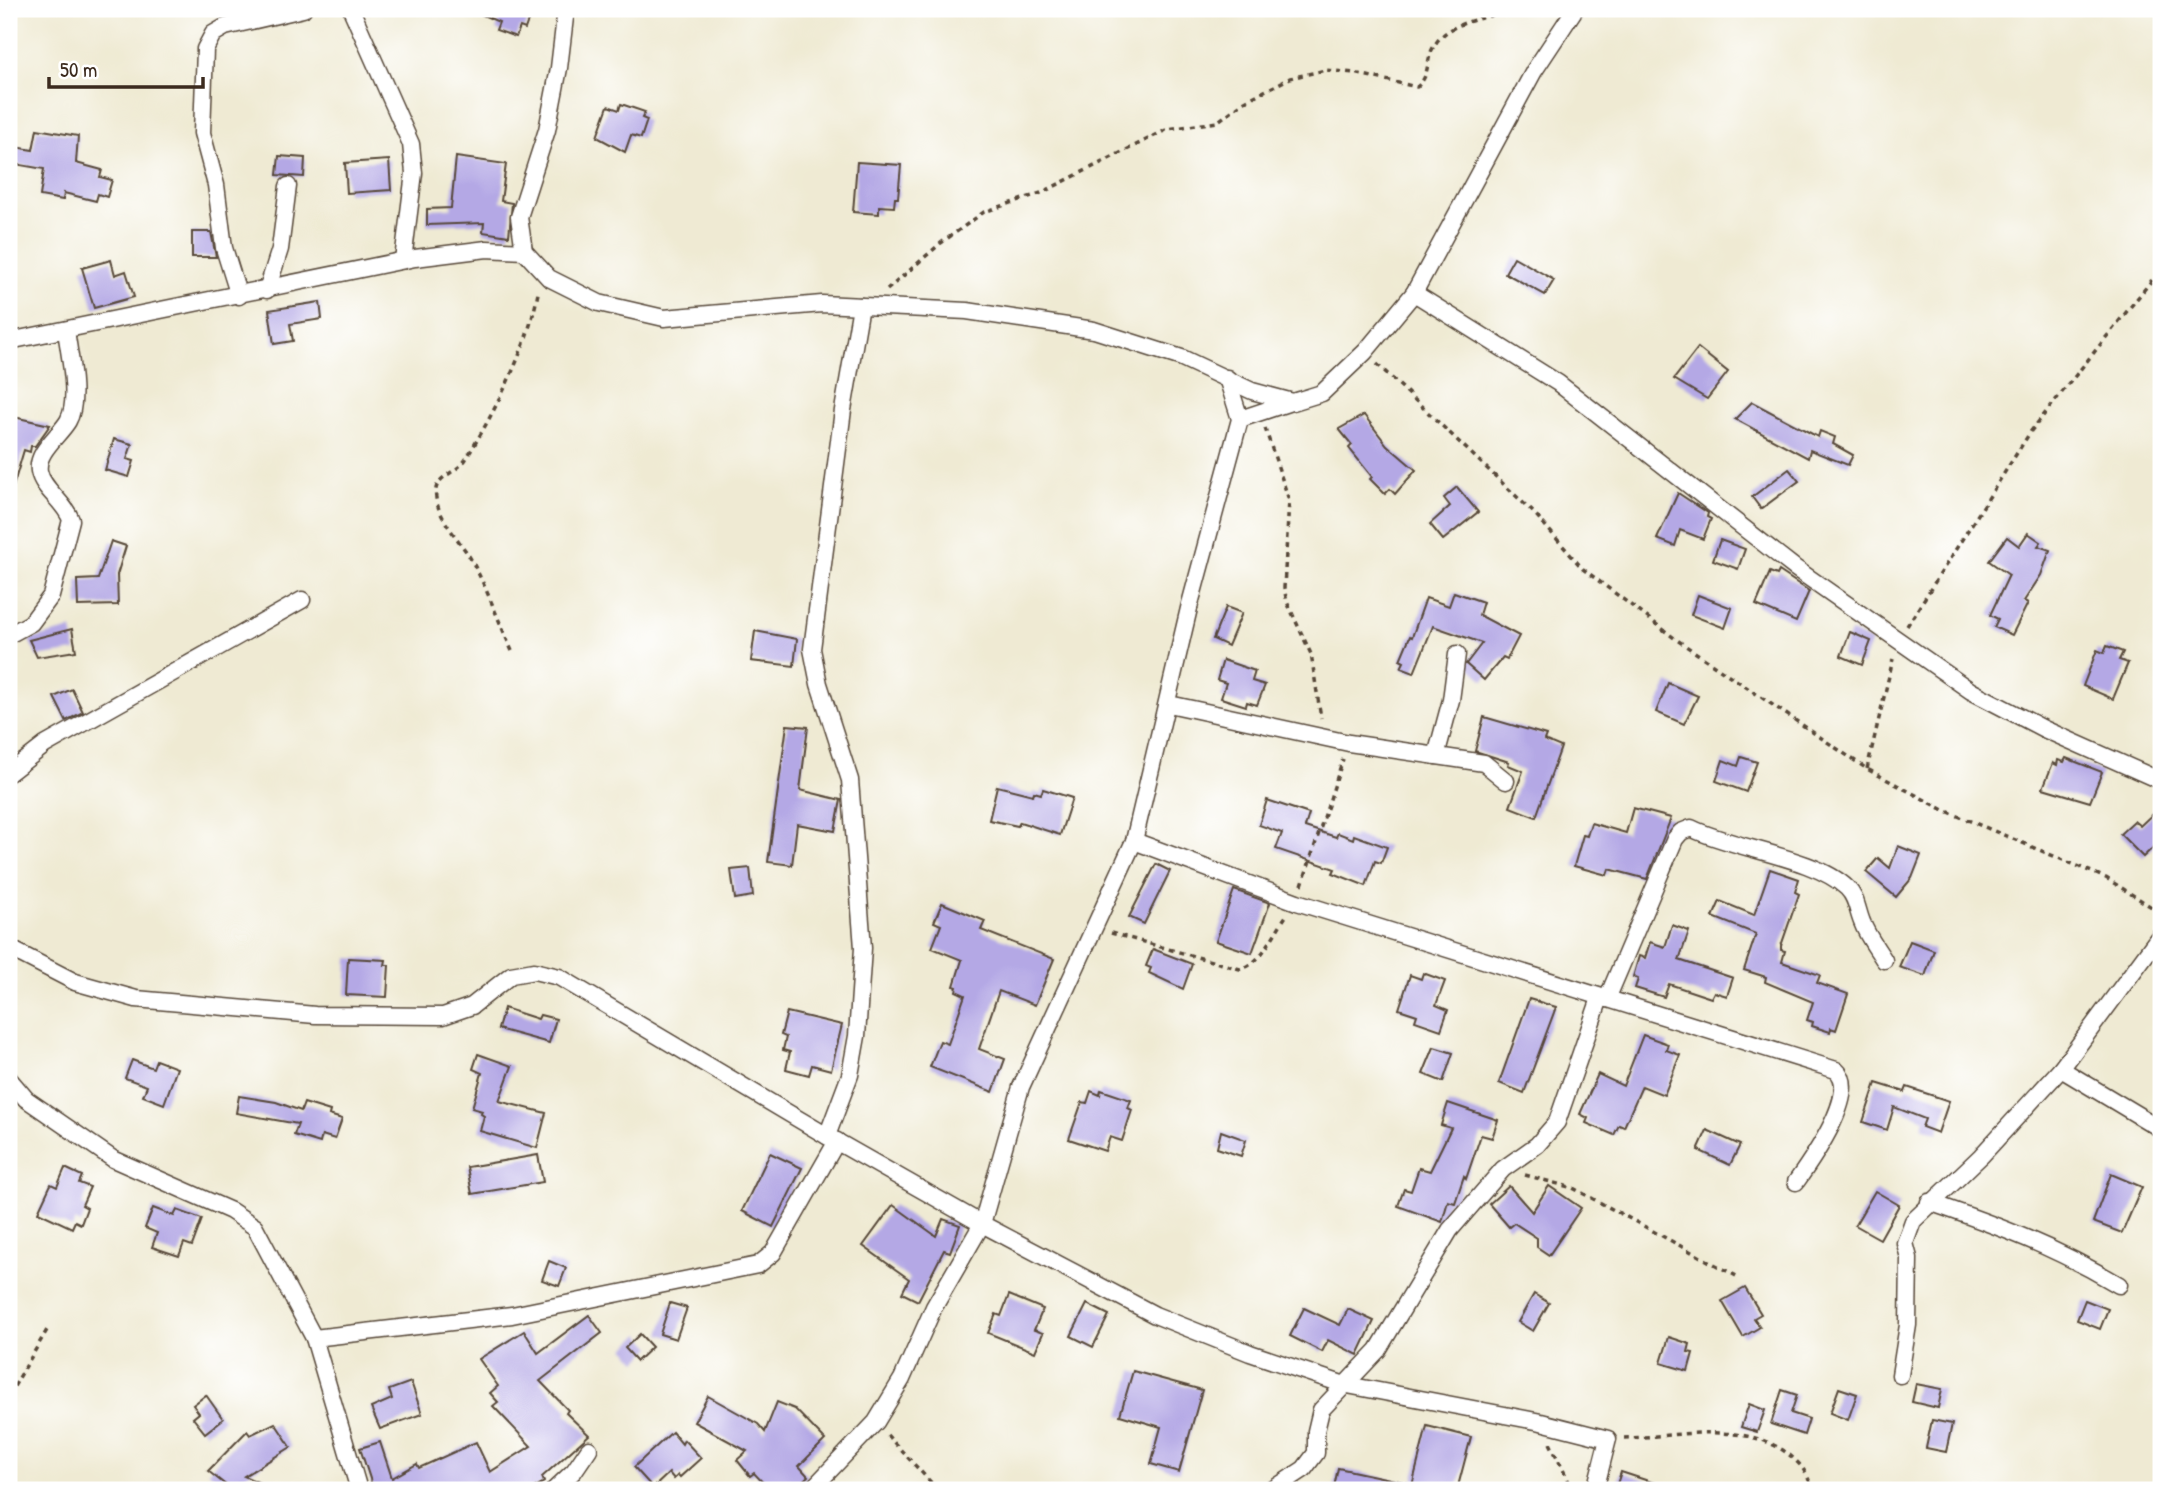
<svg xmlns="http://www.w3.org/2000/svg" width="2170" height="1499" font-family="'Patrick Hand',sans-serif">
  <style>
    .building { fill: #b4a8e5 }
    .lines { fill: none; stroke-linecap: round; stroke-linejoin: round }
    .minor-casing { stroke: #564739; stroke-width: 19 }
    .path { stroke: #564739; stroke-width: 3.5; stroke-dasharray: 5 5; stroke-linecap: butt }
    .minor { stroke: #fff; stroke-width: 16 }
  </style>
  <rect width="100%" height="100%" fill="#fff"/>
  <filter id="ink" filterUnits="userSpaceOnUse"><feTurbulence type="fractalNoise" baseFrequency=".0143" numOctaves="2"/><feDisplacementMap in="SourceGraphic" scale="14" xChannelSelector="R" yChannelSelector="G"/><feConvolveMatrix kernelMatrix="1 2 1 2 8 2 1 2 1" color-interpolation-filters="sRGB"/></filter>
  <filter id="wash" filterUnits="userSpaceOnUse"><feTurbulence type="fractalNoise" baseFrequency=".00686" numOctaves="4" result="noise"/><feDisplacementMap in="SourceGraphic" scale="28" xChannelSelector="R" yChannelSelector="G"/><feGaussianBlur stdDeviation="1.57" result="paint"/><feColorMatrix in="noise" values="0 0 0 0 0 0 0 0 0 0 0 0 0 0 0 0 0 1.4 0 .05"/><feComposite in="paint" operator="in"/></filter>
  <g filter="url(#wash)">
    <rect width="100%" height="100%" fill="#efead3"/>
    <g id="blocks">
      <!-- building -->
      <g class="building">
        <polygon points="469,9 532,9 525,29 520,27 516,37 496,30 499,22"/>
        <polygon points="621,104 645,112 642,118 647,120 641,138 631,135 625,152 597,137 608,106 619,110"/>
        <polygon points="37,129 78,136 76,163 102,170 100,177 112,180 107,197 98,194 96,201 64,193 63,200 40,196 44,169 9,163 9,146 33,150"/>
        <polygon points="279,156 305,158 304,177 277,175"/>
        <polygon points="456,157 506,164 501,201 512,203 509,236 483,232 484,223 427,225 427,209 451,208"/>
        <polygon points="389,160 391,190 347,193 345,163"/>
        <polygon points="857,162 901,165 898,198 895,198 894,207 879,206 879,214 853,212"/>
        <polygon points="192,232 211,232 216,257 192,257"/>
        <polygon points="1514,257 1554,280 1545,295 1505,273"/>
        <polygon points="111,260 115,275 126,271 134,297 94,308 82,268"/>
        <polygon points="320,302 322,319 290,324 293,341 274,344 269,310"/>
        <polygon points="1698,348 1728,372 1707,399 1674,379"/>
        <polygon points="1752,402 1818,437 1820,431 1835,437 1833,444 1853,455 1848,465 1810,450 1808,458 1735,419"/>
        <polygon points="1364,415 1387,445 1416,470 1395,494 1390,489 1385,494 1370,479 1372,477 1349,448 1352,445 1339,429"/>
        <polygon points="9,416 50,425 35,446 31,446 30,452 24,450 13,487 9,486"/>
        <polygon points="114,439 132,444 127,459 134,461 129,477 105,470"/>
        <polygon points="1789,469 1799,481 1761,509 1752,497"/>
        <polygon points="1457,487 1478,512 1443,540 1430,524 1450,506 1444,498"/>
        <polygon points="1678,493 1708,513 1707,517 1711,519 1703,539 1680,530 1675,546 1657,539"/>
        <polygon points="2028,533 2041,542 2038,546 2050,550 2041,575 2024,601 2028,603 2012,635 1994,627 1998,619 1990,615 2009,575 1989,561 2007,537 2019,546"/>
        <polygon points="1720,540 1745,549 1738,569 1713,560"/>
        <polygon points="111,541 126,546 117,575 118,605 78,606 77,580 98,579"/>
        <polygon points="1779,571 1809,591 1796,622 1756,605 1770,572 1777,575"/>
        <polygon points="1454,592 1483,602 1479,615 1519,636 1507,659 1503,657 1484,680 1466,664 1482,643 1433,626 1414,673 1401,668 1404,662 1400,660 1410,636 1412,637 1426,598 1449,606"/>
        <polygon points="1698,595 1732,608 1725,628 1691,615"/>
        <polygon points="1226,607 1242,613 1228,646 1213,639"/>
        <polygon points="72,629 76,651 37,657 29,640"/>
        <polygon points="755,631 797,639 794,666 751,661"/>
        <polygon points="1850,632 1871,641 1862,665 1841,656"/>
        <polygon points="2107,646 2123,652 2119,660 2128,663 2113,699 2083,686 2097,650 2104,653"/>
        <polygon points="1223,660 1255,671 1252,681 1265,685 1257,705 1247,702 1246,706 1221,698 1226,683 1217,680"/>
        <polygon points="1668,683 1698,696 1684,724 1656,712"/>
        <polygon points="72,689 83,712 66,721 54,697"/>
        <polygon points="1484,717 1546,735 1544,740 1561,747 1536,817 1510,807 1523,771 1508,765 1509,762 1475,751"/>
        <polygon points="787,725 808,727 800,790 841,800 835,831 797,824 792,865 768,862"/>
        <polygon points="1741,757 1757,762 1746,792 1716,781 1723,760 1738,766"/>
        <polygon points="2066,758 2102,772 2090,802 2043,788 2053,763 2057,765 2058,760 2064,762"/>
        <polygon points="997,786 1033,795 1034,792 1041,794 1043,789 1072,798 1060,835 1020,822 1018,826 989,820"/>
        <polygon points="1267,800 1309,814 1305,827 1336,837 1338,833 1353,839 1354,835 1387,847 1381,863 1375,861 1366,886 1333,873 1335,869 1276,849 1282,833 1259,825"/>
        <polygon points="2161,806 2161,840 2143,857 2120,834 2134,821 2140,826"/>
        <polygon points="1633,808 1671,818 1647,879 1609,869 1607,875 1574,866 1583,835 1587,836 1591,823 1626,833"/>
        <polygon points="1898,846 1921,855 1912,878 1896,897 1866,872 1878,858 1890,868"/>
        <polygon points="1156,864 1170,871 1144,924 1129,917"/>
        <polygon points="750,868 753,896 735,899 731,870"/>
        <polygon points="1770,869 1799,879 1795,892 1799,894 1781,946 1781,950 1785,951 1782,962 1820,975 1817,983 1848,994 1836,1030 1831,1028 1830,1032 1812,1026 1813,1022 1807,1020 1813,1002 1765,982 1766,977 1744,970 1756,934 1713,917 1720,901 1754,915"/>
        <polygon points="1234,890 1270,903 1252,953 1216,941"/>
        <polygon points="942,903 985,921 981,930 1054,959 1035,1005 999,991 979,1049 1005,1059 993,1092 930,1067 940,1041 948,1044 965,995 956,991 957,987 954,986 962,960 932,948 941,925 934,922"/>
        <polygon points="1672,925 1689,931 1679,960 1733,978 1727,996 1714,992 1711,998 1669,984 1664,997 1635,988 1638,979 1633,977 1639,956 1645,958 1650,942 1665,947"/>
        <polygon points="1910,941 1934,950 1925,976 1899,967"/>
        <polygon points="1153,949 1192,964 1183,989 1149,973 1151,968 1146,966"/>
        <polygon points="348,958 386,960 385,965 389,965 387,997 346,995"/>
        <polygon points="1423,973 1445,981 1436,1005 1448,1010 1441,1030 1415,1021 1417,1015 1399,1009 1410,975 1421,979"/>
        <polygon points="1529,999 1556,1007 1524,1093 1499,1083"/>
        <polygon points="504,1008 538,1019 540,1015 556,1019 549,1043 498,1029"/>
        <polygon points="787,1012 842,1025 831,1070 812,1065 809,1075 786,1069 790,1052 783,1050 786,1037 781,1035"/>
        <polygon points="1643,1035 1668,1044 1666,1050 1680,1055 1664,1095 1642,1086 1624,1127 1619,1125 1614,1135 1586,1123 1588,1118 1580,1114 1598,1074 1623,1086"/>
        <polygon points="1434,1047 1453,1053 1443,1082 1423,1074"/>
        <polygon points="478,1054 512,1066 499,1101 546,1113 537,1148 480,1131 484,1116 481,1114 482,1111 472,1108 482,1073 473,1069"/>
        <polygon points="132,1060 153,1068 156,1060 177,1068 164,1104 143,1096 147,1086 125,1078"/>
        <polygon points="1876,1083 1905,1092 1907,1087 1949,1101 1938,1133 1922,1127 1925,1119 1894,1107 1887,1130 1863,1122"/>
        <polygon points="1101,1090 1131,1100 1128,1108 1132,1110 1122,1141 1110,1137 1105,1151 1069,1139 1082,1102 1087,1103 1091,1091 1100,1095"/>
        <polygon points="239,1096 276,1102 301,1111 304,1103 330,1111 329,1115 342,1119 335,1139 322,1135 320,1143 294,1135 298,1124 236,1113"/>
        <polygon points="1448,1103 1498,1120 1492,1138 1481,1135 1466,1179 1464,1176 1455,1203 1448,1201 1442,1222 1398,1206 1404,1189 1411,1191 1419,1168 1430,1171 1451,1128 1441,1125"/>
        <polygon points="1707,1130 1740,1145 1730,1165 1698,1150"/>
        <polygon points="1221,1131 1246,1140 1241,1156 1217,1148"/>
        <polygon points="770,1153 802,1168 773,1227 742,1211"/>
        <polygon points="538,1155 543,1182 472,1194 467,1167"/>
        <polygon points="65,1168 82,1176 79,1183 90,1187 82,1205 87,1208 81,1224 75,1221 72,1228 38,1212 51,1184 57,1187"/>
        <polygon points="2111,1174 2142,1187 2122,1233 2093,1222"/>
        <polygon points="1509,1186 1532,1212 1549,1186 1581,1208 1549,1255 1537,1247 1537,1238 1514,1223 1509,1227 1489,1204"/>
        <polygon points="1875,1191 1899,1205 1880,1239 1855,1225"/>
        <polygon points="893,1205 936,1236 943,1219 960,1225 950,1252 944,1250 918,1301 902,1293 909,1279 863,1246"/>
        <polygon points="153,1208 174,1216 177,1210 202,1219 192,1246 184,1243 179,1256 152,1247 157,1233 145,1228"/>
        <polygon points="549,1261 566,1268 559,1286 542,1280"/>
        <polygon points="1745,1288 1761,1314 1754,1318 1760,1327 1743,1337 1722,1301"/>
        <polygon points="1534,1294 1549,1303 1533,1331 1518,1322"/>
        <polygon points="1009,1295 1043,1309 1034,1330 1043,1333 1035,1352 988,1333 996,1314 1001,1316"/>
        <polygon points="2085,1300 2108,1309 2100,1329 2077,1320"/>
        <polygon points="670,1303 687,1308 676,1339 660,1334"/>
        <polygon points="1087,1304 1109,1315 1093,1347 1071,1336"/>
        <polygon points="1304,1308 1340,1325 1348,1309 1374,1321 1358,1355 1328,1340 1322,1352 1290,1336"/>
        <polygon points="589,1315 602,1333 540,1381 568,1410 566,1413 589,1435 542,1477 544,1482 530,1490 369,1490 373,1488 360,1448 380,1442 392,1478 417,1464 419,1468 476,1442 490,1472 531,1446 493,1406 498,1402 490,1393 498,1386 479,1359 524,1331 538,1353"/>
        <polygon points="640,1334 652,1347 637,1361 625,1348"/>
        <polygon points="1669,1337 1690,1344 1688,1352 1693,1353 1688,1371 1661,1363"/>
        <polygon points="1133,1371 1202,1390 1179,1472 1151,1464 1161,1427 1120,1415"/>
        <polygon points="411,1382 422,1414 380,1429 371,1408 392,1399 389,1390"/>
        <polygon points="1916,1384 1942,1389 1938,1408 1912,1402"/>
        <polygon points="1839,1388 1857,1394 1848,1420 1830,1413"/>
        <polygon points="1782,1390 1797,1395 1791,1413 1809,1419 1804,1435 1771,1424"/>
        <polygon points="206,1395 223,1419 205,1433 193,1418 199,1413 193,1405"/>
        <polygon points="708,1396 758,1424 765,1432 777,1402 795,1409 825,1440 799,1466 808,1476 793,1490 770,1490 754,1473 750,1476 737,1460 747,1451 694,1422"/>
        <polygon points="1749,1404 1765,1410 1757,1432 1741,1427"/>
        <polygon points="1932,1420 1952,1424 1946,1452 1926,1448"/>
        <polygon points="275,1423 291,1447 244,1476 276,1490 232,1490 208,1471 247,1431 250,1435"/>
        <polygon points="1427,1426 1471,1437 1457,1490 1411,1490"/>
        <polygon points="672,1432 682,1444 684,1440 701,1458 680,1477 678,1475 674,1479 669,1473 653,1488 634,1467"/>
        <polygon points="1338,1468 1409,1483 1408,1490 1334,1487"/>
        <polygon points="1621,1472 1667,1487 1667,1490 1615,1490"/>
      </g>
    </g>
  </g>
  <g filter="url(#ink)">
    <use href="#blocks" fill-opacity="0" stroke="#564739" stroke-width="2"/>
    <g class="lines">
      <defs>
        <g id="minor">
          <polyline points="351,9 411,144 414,173 403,260"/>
          <polyline points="566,9 559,68 547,130 519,217 524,251 549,278 599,303 664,318 822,304 967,311 1094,330 1182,358 1252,391 1293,402 1322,393 1365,352 1414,293 1534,71 1575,9"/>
          <polyline points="267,290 280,249 288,186"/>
          <polyline points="1414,293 1558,383 1795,568 1971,691 2044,729 2161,781"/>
          <polyline points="239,296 224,248 216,185 202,133 205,49 213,34 225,27 303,9"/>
          <polyline points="9,341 415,258 487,249 524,251"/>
          <polyline points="1240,419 1291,402"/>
          <path d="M9,635l22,-12 20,-27 20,-76c-6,-18 -29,-31 -32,-49 -3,-19 20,-35 29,-50 12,-21 1,-67 -2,-91"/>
          <polyline points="1169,704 1349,743 1484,763 1506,781"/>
          <polyline points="1436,756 1451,700 1457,654"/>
          <polyline points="9,773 45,745 302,600"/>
          <path d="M1134,841l163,61 539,168c25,21 -25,91 -40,112"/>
          <polyline points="9,948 75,982 136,999 315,1015 443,1016 472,1006 511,975 534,971 559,977 827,1136 982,1224 1155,1315 1250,1353 1342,1384 1541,1422 1608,1439 1595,1490"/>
          <path d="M1607,999l68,-160 6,-7 10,-4c42,21 124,29 156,60 10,10 10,22 15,34 5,14 14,25 22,38"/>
          <polyline points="2061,1069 2161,1129"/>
          <polyline points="9,1079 26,1099 113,1159 231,1211 255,1227 314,1338 359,1490"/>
          <polyline points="827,1136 850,1075 857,1036 863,948 850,780 819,684 812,649 843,410 861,306"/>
          <path d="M1929,1202c70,24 126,45 190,83"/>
          <polyline points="314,1338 512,1315 758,1265 773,1253 837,1141"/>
          <polyline points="1900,1375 1908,1325 1909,1258 1905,1243 1913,1221 1981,1156 2061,1069 2161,934"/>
          <polyline points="554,1490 574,1471 589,1449"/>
          <polyline points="811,1490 876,1422 902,1379 934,1307 982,1224 1021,1087 1134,841 1190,604 1240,419 1227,378"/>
          <polyline points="1272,1490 1304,1469 1316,1453 1316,1431 1321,1410 1378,1350 1450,1230 1503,1169 1537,1145 1557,1122 1600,998"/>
        </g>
      </defs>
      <!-- minor casing -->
      <use href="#minor" class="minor-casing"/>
      <!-- path -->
      <g class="path">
        <path d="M887,290l54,-47 43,-31 57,-19 127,-64 49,-7 28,-21 45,-23 36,-8 28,3 63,14c12,-11 9,-21 14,-35 14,-33 52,-31 80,-43"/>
        <polyline points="1377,364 1535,514 1583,569 1677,640 1867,769 1944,810 2106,878 2161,913"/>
        <polyline points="1265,428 1289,500 1284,588 1287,602 1311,654 1321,718"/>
        <polyline points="1907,626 2031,431 2152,280"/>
        <path d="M512,651c-13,-29 -24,-60 -39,-88 -10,-20 -34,-42 -37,-65 -4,-23 20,-23 30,-39 29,-48 62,-111 72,-166"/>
        <polyline points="1867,769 1893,659"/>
        <polyline points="1302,885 1343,759"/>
        <path d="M1111,933l129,36c21,-4 34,-36 46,-53"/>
        <polyline points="1525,1175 1573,1188 1740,1278"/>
        <polyline points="9,1395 47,1330"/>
        <polyline points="887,1435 938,1490"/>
        <path d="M1624,1438c57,-1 133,-22 177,28 5,6 9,17 13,24"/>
        <polyline points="1550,1443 1573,1490"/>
      </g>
      <!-- minor -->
      <use href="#minor" class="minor"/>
    </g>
  </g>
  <!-- margin -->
  <rect width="2170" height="1499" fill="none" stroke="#fff" stroke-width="35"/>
  <!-- scale -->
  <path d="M49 77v10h154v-10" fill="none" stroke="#3b2a1e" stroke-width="3.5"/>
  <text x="60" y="77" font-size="21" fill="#3b2a1e" stroke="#ffffff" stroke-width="5" paint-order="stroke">50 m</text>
</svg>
